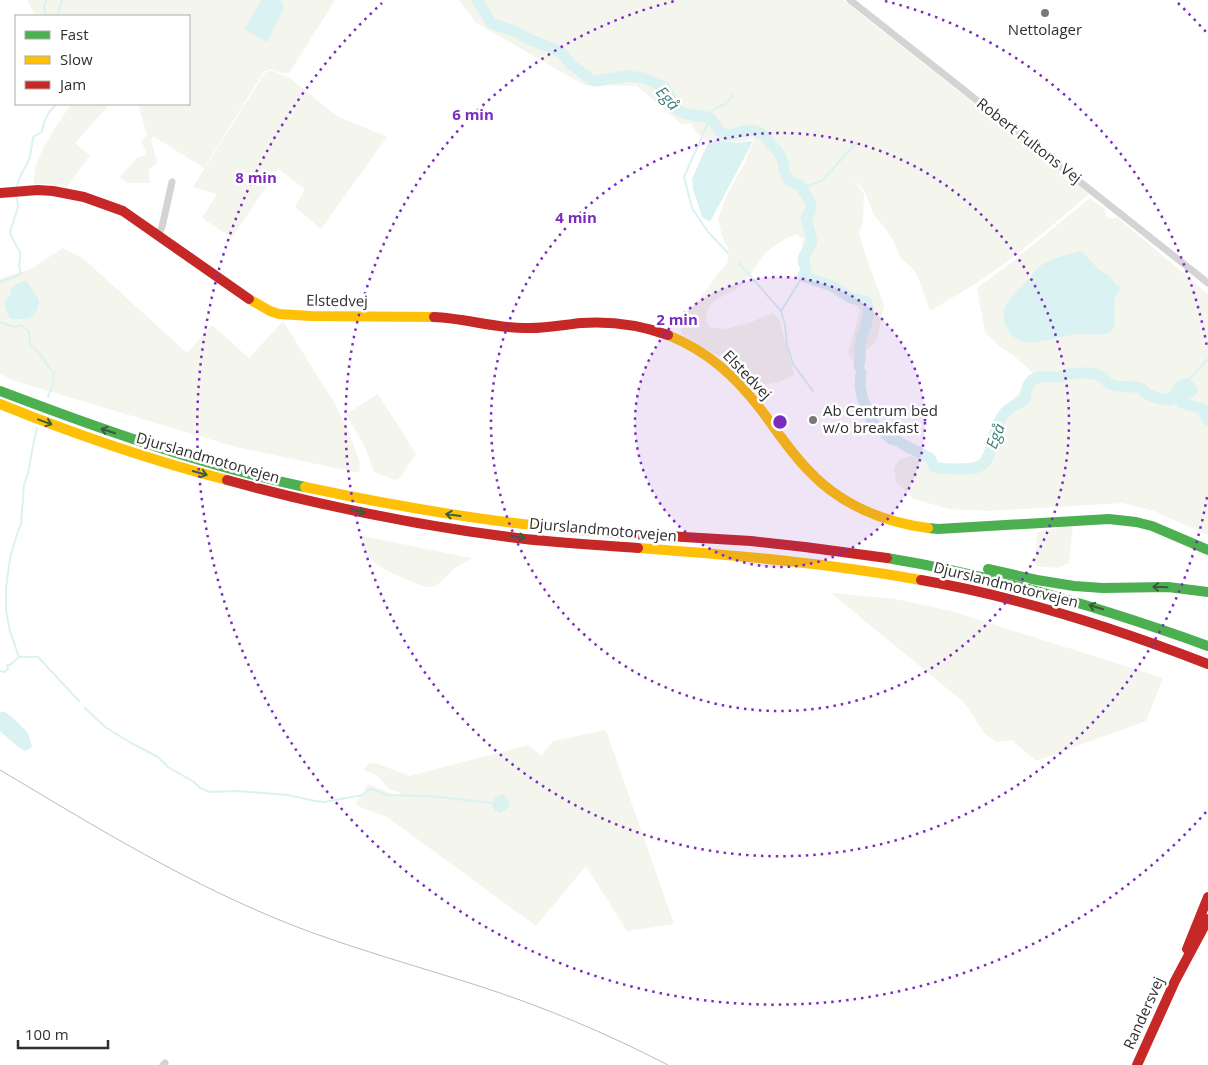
<svg xmlns="http://www.w3.org/2000/svg" width="1208" height="1065" font-family="'Open Sans',sans-serif">
  <style>
    .green { fill: #f4f5ec }
    .water { fill: #daf2f1 }
    .lines { fill: none; stroke-linecap: round; stroke-linejoin: round }
    .stream { stroke: #daf2f1; stroke-width: 2 }
    .river { stroke: #daf2f1; stroke-width: 11 }
    .street { stroke: #d4d4d4; stroke-width: 7 }
    .fast { stroke: #4caf50; stroke-width: 10 }
    .slow { stroke: #ffc107; stroke-width: 10 }
    .jam { stroke: #c62828; stroke-width: 10 }
    .tram { stroke: #bbb; stroke-width: 1 }
    .oneway { stroke: #395c3b }
    .ring { fill: none; stroke: #7b2cbf; stroke-width: 2.5; stroke-dasharray: 2.5 5 }
    .poi-dot { fill: #787878; stroke: #fff; stroke-width: 2 }
    .labels { text-anchor: middle; stroke-width: 5; stroke-linejoin: round; paint-order: stroke }
    .poi-label { font-size: 15px; fill: #2f2f2f; stroke: #fff }
    .street-label { font-size: 15px; fill: #2f2f2f; stroke: #fff }
    .water-label { font-size: 16px; font-style: italic; fill: #377e7c; stroke: #fff }
    .centre { fill: #7b2cbf; stroke: #fff; stroke-width: 2.5 }
    .ring-label { font-size: 15px; text-anchor: middle; font-weight: bold; fill: #7b2cbf; stroke: #fff; stroke-width: 5; stroke-linejoin: round; paint-order: stroke }
  </style>
  <rect width="100%" height="100%" fill="#fff"/>
  <!-- green -->
  <g class="green">
    <path d="M27,0h308l-45,72c-12,5 -16,-9 -27,1l-59,95 -51,-32 -2,4 6,23 -8,7 1,13h-23l-7,-6 18,-20 6,-1 3,-4 -6,-10 6,-7 -9,-31h51v-88h-154z"/>
    <path d="M459,0h384l246,194c-27,24 -56,47 -84,69 -24,18 -50,33 -75,48l-10,-28 -4,-10 -5,-6 -10,-8 -8,-19 -8,-12 -11,-13 -9,-23 -14,-16 13,18 -1,28 -4,10 7,25 18,48 -7,35 -23,22 -6,-8 12,-43c-7,-14 -32,-21 -44,-30 -5,-3 -9,-7 -14,-10l-2,-15 3,-17 -7,-5c-10,5 -22,10 -30,19 -10,11 -14,24 -26,33 -10,9 -25,10 -32,23 -3,6 -2,11 1,18l15,2 23,-5 25,-11 7,5 15,56c-5,5 -22,11 -29,10 -11,-3 -19,-14 -29,-19 -19,-11 -38,-18 -55,-32l1,-14 24,-28 13,-19 8,-8 2,-14 -7,-14 -4,-17 9,-24 18,-33 9,-23c-9,1 -27,6 -36,5 -11,-1 -23,-10 -27,-21l-9,2 -45,-39 -53,-1 -108,-62z"/>
    <polygon points="268,71 274,71 291,79 335,115 387,137 321,229 295,207 305,189 278,169 232,238 202,218 217,194 193,187 264,74"/>
    <path d="M71,104h37l1,1 -34,38 15,13 -24,32 -17,-4h-15c-2,-27 24,-59 37,-80z"/>
    <polygon points="1090,198 1105,209 1106,216 1112,219 1117,217 1208,294 1208,534 1205,534 1154,511 1122,503 989,511 949,509 914,499 896,482 894,468 899,460 911,456 924,461 961,466 979,460 989,443 995,423 1034,374 1013,355 1000,347 985,332 977,288 1007,266"/>
    <polygon points="63,248 84,259 187,353 212,325 249,358 283,321 335,404 348,430 360,463 359,473 236,447 15,381 0,374 0,279 10,275 29,270"/>
    <polygon points="378,394 416,454 400,478 395,480 374,472 365,447 346,414"/>
    <polygon points="1073,525 1069,563 1057,568 1035,566 1037,532"/>
    <path d="M363,536l108,22 -4,3 -11,6 -20,19c-3,1 -5,1 -8,1 -10,-2 -46,-17 -53,-24 -8,-6 -14,-17 -12,-27z"/>
    <polygon points="831,593 896,599 951,611 1163,678 1146,721 1036,761 1014,742 1015,740 997,742 985,734 968,708 961,700"/>
    <polygon points="606,730 674,924 627,931 586,866 536,926 387,817 355,805 368,784 395,795 401,793 389,789 377,775 366,771 364,769 369,763 378,764 409,776 529,745 541,756 553,741"/>
  </g>
  <!-- water -->
  <g class="water">
    <polygon points="261,0 279,0 283,3 284,7 268,41 265,41 248,31 245,28"/>
    <polygon points="716,140 736,143 751,141 752,143 710,222 702,217 693,189 692,179 708,143"/>
    <path d="M1079,251l4,2 16,17 11,6 5,8 6,3v3l-6,6 -1,31c-2,2 -3,5 -5,6 -6,4 -22,0 -30,1 -16,1 -39,10 -54,8 -9,-2 -16,-8 -19,-16 -9,-19 9,-33 21,-45 5,-6 10,-13 16,-17 11,-7 24,-8 36,-13z"/>
    <path d="M26,280l13,20c-2,20 -10,19 -28,19l-3,-3 -3,-11 1,-5 4,-5 1,-6 4,-4z"/>
    <polygon points="0,712 5,712 12,717 28,733 32,747 28,750 25,751 18,747 0,731"/>
    <path d="M502,794l5,4 3,5 -4,7 -6,3c-5,-2 -8,-4 -8,-10l3,-5z"/>
  </g>
  <g class="lines">
    <!-- stream -->
    <g class="stream">
      <polyline points="46,0 44,6 46,16"/>
      <polyline points="57,16 62,0"/>
      <polyline points="705,117 716,108 726,104 733,95"/>
      <polyline points="707,125 684,177 692,208 708,232 728,253"/>
      <path d="M17,188c0,-9 7,-18 11,-26 3,-8 4,-17 5,-25l9,-5c1,-11 7,-22 15,-28"/>
      <polyline points="802,188 822,181 856,143"/>
      <polyline points="739,263 781,311 785,324 787,345 793,364 813,391"/>
      <polyline points="0,282 21,274 19,266 20,260 20,252 12,238 10,232 18,207 17,196"/>
      <polyline points="781,311 803,276"/>
      <polyline points="0,322 13,327 21,325 29,332 30,344 42,356 47,365 54,373 53,384 48,397"/>
      <polyline points="1184,384 1208,359"/>
      <polyline points="19,657 38,657 79,701"/>
      <polyline points="0,671 4,672 8,669 7,665 10,665 19,657 10,631 7,616 6,608 6,588 10,558 17,534 21,524 24,485 28,473 33,446 37,428"/>
      <path d="M85,708l20,19 26,16 27,14 10,10 26,15 6,6 10,4 27,-1 51,4 27,6 9,1 39,-7 6,-6c7,0 11,4 17,6l44,1 62,7"/>
    </g>
    <!-- river -->
    <g class="river">
      <path d="M477,0l14,23 28,10 11,7 23,8 8,5 11,12 19,15 6,1 29,-5 18,2 19,8 7,10 3,10 10,7 27,5c4,4 7,11 12,15 10,8 23,-10 40,1 4,2 5,6 8,9 3,4 7,7 10,12 7,13 0,25 20,30l11,18 -1,9 -4,5 6,23 -1,5 -7,11 -1,4 3,10 -3,6 29,10 19,12 16,4c5,15 -5,29 -7,44 0,7 1,13 -1,20"/>
      <path d="M861,373l-1,12 2,12 10,25 19,17 7,2 6,4 26,13 4,9c9,2 14,2 23,2 19,0 30,0 34,-22 3,-10 5,-23 12,-32 4,-7 15,-11 22,-16 1,-6 1,-13 6,-18 6,-6 17,-4 26,-4 4,0 7,-2 11,-3 9,-1 21,-2 30,1 5,1 8,7 12,9 7,4 21,1 30,4 4,1 5,5 9,7 4,2 18,6 22,5l10,-15 6,-1 2,2 3,4 -2,3 -8,1 -2,2v5l2,2 21,6 2,7 3,4"/>
    </g>
    <!-- street -->
    <g class="street">
      <polyline points="850,0 1208,283"/>
      <polyline points="158,235 162,227 172,182"/>
      <polyline points="163,1065 165,1063"/>
    </g>
    <!-- fast -->
    <g class="fast">
      <path d="M0,391c100,38 201,74 305,96"/>
      <polyline points="928,528 938,529 1109,519 1136,522 1152,526 1208,550"/>
      <path d="M887,558c110,18 216,50 321,88"/>
      <polyline points="988,569 1037,580 1074,586 1103,588 1168,587 1208,592"/>
    </g>
    <!-- slow -->
    <g class="slow">
      <polyline points="249,299 270,311 279,314 311,316 434,317"/>
      <path d="M668,335c41,17 67,41 94,76 15,20 29,42 47,60 31,33 74,51 119,57"/>
      <path d="M0,404c74,30 150,56 227,76"/>
      <path d="M305,487c98,21 196,37 295,45"/>
      <path d="M638,548c96,7 189,15 283,32"/>
    </g>
    <!-- jam -->
    <g class="jam">
      <polyline points="0,193 38,190 53,191 84,197 123,211 249,299"/>
      <path d="M434,317c30,1 60,11 90,11 20,1 38,-3 57,-5 29,-2 59,2 87,12"/>
      <path d="M227,480c95,26 193,46 290,58 40,5 81,7 121,10"/>
      <polyline points="600,532 751,541 805,547 887,558"/>
      <path d="M921,580c99,17 194,48 287,84"/>
      <polyline points="1187,949 1208,897"/>
      <polyline points="1137,1065 1175,981 1208,919"/>
    </g>
    <!-- tram -->
    <path class="tram" d="M0,770c96,57 191,116 297,157 58,22 119,39 179,58 66,21 130,48 192,80"/>
  </g>
  <!-- one-way arrows -->
  <defs><path id="oneway-shaft" d="M-6 0H5M1.5-3L5.5 0L1.5 3" fill="none" stroke-width="1.6" stroke-linecap="round" stroke-linejoin="round" transform="scale(1.25)"/></defs>
  <g class="oneway">
    <use href="#oneway-shaft" transform="translate(45 422) rotate(20)"/>
    <use href="#oneway-shaft" transform="translate(108 431) rotate(-162)"/>
    <use href="#oneway-shaft" transform="translate(200 473) rotate(16)"/>
    <use href="#oneway-shaft" transform="translate(358 511) rotate(13)"/>
    <use href="#oneway-shaft" transform="translate(453 515) rotate(-172)"/>
    <use href="#oneway-shaft" transform="translate(518 537) rotate(7)"/>
    <use href="#oneway-shaft" transform="translate(1160 587) rotate(-178)"/>
    <use href="#oneway-shaft" transform="translate(1096 607) rotate(-163)"/>
  </g>
  <!-- distance rings -->
  <circle cx="780" cy="422" r="145" fill="#7b2cbf" fill-opacity=".12"/>
  <g class="ring">
    <circle cx="780" cy="422" r="145"/>
    <circle cx="780" cy="422" r="289"/>
    <path d="M1207 497A434 434 0 1 1 675 1M885 1A434 434 0 0 1 1207 347"/>
    <path d="M1206 812A578 578 0 1 1 382 3M1178 3A578 578 0 0 1 1206 32"/>
  </g>
  <!-- markers -->
  <g class="poi-dot">
    <circle cx="1045" cy="13" r="5"/>
    <circle cx="813" cy="420" r="5"/>
  </g>
  <g class="labels">
    <!-- poi labels -->
    <g class="poi-label">
      <text x="1045" y="35">Nettolager</text>
      <text x="823" y="416" text-anchor="start">Ab Centrum bed<tspan x="823" dy="17">w/o breakfast</tspan></text>
    </g>
    <!-- street labels -->
    <g class="street-label">
      <text transform="translate(1029 141) rotate(38)" y="5">Robert Fultons Vej</text>
      <text transform="translate(337 301) rotate(1)" y="5">Elstedvej</text>
      <text transform="translate(747 375) rotate(46)" y="5">Elstedvej</text>
      <text transform="translate(208 458) rotate(16)" y="5">Djurslandmotorvejen</text>
      <text transform="translate(603 530) rotate(5)" y="5">Djurslandmotorvejen</text>
      <text transform="translate(1006 585) rotate(14)" y="5">Djurslandmotorvejen</text>
      <text transform="translate(1144 1013) rotate(-66)" y="5">Randersvej</text>
    </g>
    <!-- water labels -->
    <g class="water-label">
      <text transform="translate(668 98) rotate(48)" y="6">Egå</text>
      <text transform="translate(995 436) rotate(-69)" y="6">Egå</text>
    </g>
  </g>
  <circle cx="780" cy="422" r="8" class="centre"/>
  <g class="ring-label">
    <text x="473" y="120">6 min</text>
    <text x="256" y="183">8 min</text>
    <text x="576" y="223">4 min</text>
    <text x="677" y="325">2 min</text>
  </g>
  <!-- legend -->
  <rect x="15" y="15" width="175" height="90" fill="#ffffff" stroke="#acacac"/>
  <rect x="25" y="31" width="25" height="8" fill="#4caf50" stroke="#acacac"/>
  <text x="60" y="40" font-size="15" fill="#2f2f2f">Fast</text>
  <rect x="25" y="56" width="25" height="8" fill="#ffc107" stroke="#acacac"/>
  <text x="60" y="65" font-size="15" fill="#2f2f2f">Slow</text>
  <rect x="25" y="81" width="25" height="8" fill="#c62828" stroke="#acacac"/>
  <text x="60" y="90" font-size="15" fill="#2f2f2f">Jam</text>
  <!-- scale -->
  <path d="M18 1040v8h90v-8" fill="none" stroke="#2f2f2f" stroke-width="2.5"/>
  <text x="25" y="1040" font-size="15" fill="#2f2f2f" stroke="#ffffff" stroke-width="4" paint-order="stroke">100 m</text>
</svg>
